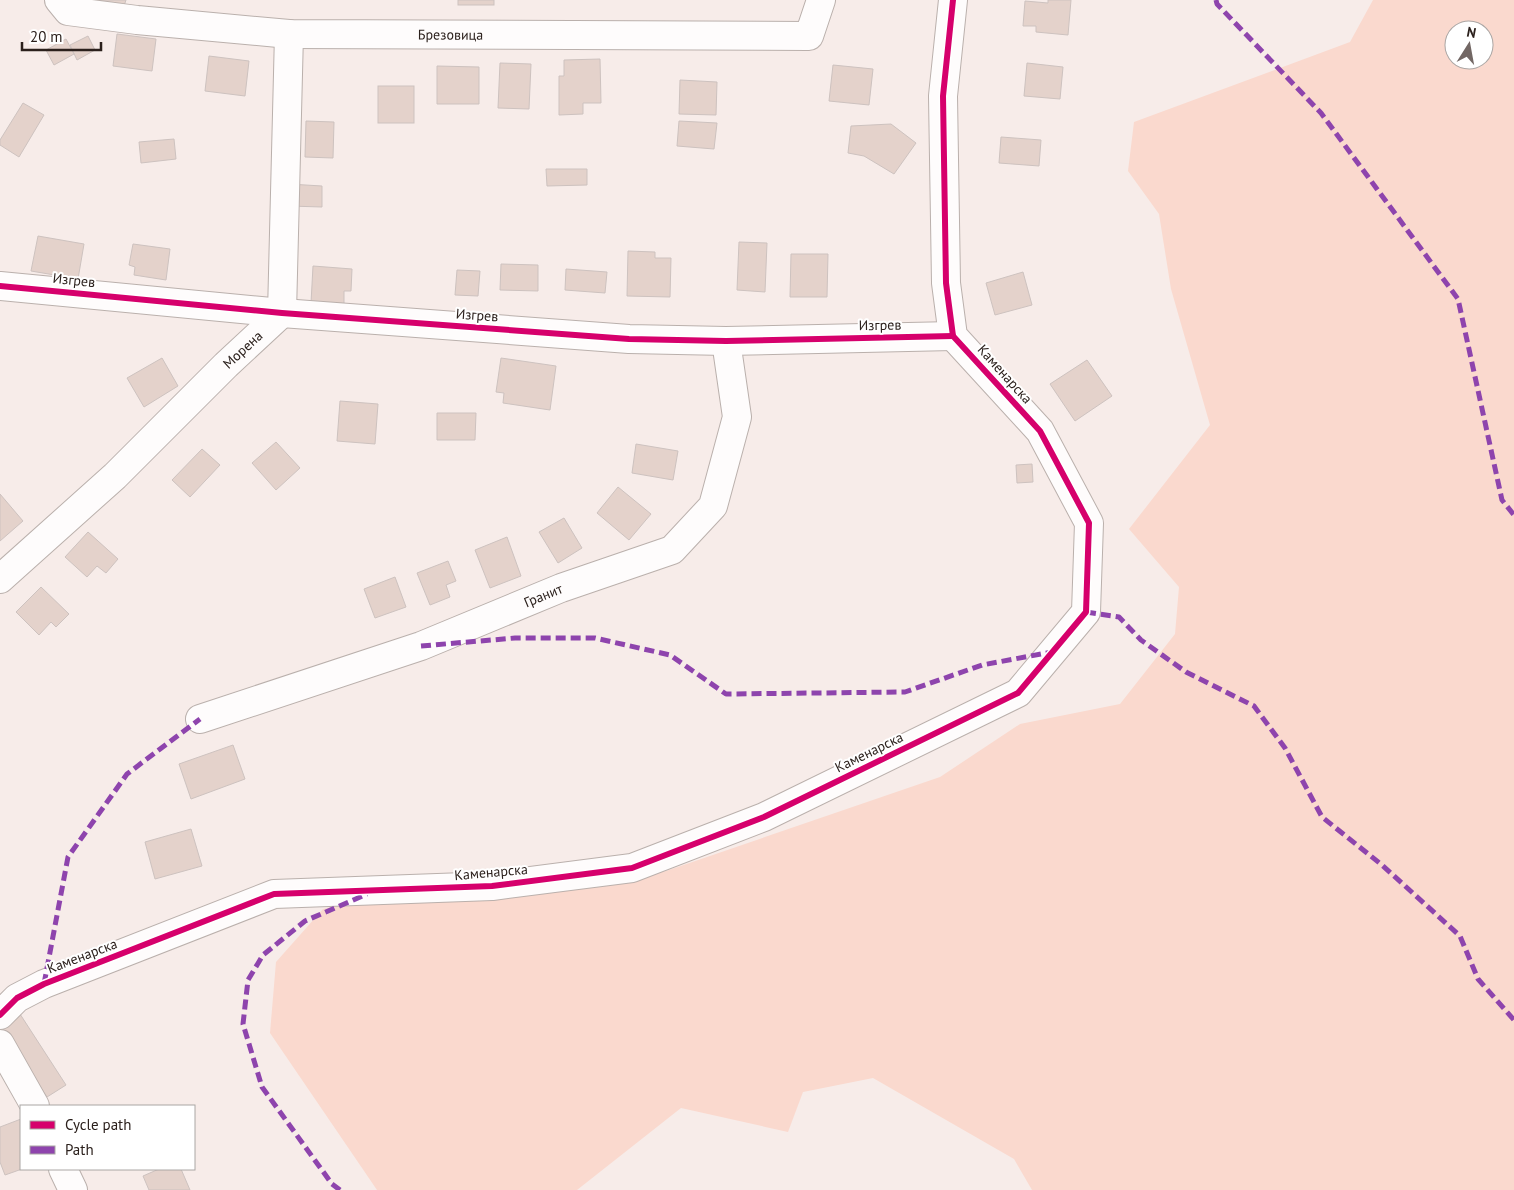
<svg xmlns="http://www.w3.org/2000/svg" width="1514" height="1190" font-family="'PT Sans',sans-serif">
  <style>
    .green { fill: #fad9ce; fill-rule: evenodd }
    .building { fill: #e4d2cb; stroke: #cdc2bf }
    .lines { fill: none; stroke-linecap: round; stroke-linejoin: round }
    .minor-casing { stroke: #bab0ac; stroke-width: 30 }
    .minor { stroke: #fefcfc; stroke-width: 28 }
    .quiet { stroke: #8e44ad; stroke-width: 5; stroke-dasharray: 10 5; stroke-linecap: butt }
    .cycleway-casing { stroke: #fff; stroke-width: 9 }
    .cycleway { stroke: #d6006c; stroke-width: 6 }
    .labels { text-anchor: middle; stroke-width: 4; stroke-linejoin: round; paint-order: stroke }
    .street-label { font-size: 14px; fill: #2b201c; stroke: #fff }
  </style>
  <rect width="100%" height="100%" fill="#f7ece9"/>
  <!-- green -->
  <path class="green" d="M1373,0h141v1190h-482l-18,-31 -141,-81 -70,14 -15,40 -107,-24 -104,82h-200l-107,-157 6,-71 47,-53 15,-4 178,-9 150,-25 274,-94 80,-53 100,-20 55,-70 4,-47 -50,-58 81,-104 -39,-136 -12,-75 -31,-43 6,-49 216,-80zM1454,30h30v30h-30z"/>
  <!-- building -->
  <g class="building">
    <polygon points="95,0 126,0 124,6"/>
    <rect x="458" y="0" width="36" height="5"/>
    <polygon points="1048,0 1071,0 1068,35 1036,32 1036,26 1023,26 1025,1 1048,3"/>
    <polygon points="117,34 156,39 152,71 113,66"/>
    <polygon points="88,36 95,50 77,60 70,45"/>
    <polygon points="66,39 74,54 54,65 46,50"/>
    <polygon points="209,56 249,61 245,96 205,91"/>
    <polygon points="600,59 601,103 583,103 583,114 559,115 559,76 564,76 564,60"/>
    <polygon points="500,63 531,64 529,109 498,108"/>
    <polygon points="1027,63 1063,67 1060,99 1024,96"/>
    <polygon points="833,65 873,69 869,105 829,101"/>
    <polygon points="437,66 479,67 479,104 437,104"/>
    <polygon points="680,80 717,82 716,115 679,114"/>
    <rect x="378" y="86" width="36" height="37"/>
    <polygon points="23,103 44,115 19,157 0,145 0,140"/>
    <polygon points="306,121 334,122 333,158 305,157"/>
    <polygon points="679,121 717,123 714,149 677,146"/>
    <polygon points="891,124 916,143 894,174 864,156 848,153 851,126"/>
    <polygon points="1001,137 1041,140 1039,166 999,163"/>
    <polygon points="174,139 176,159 141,163 139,142"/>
    <polygon points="546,169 587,169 587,185 547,186"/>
    <polygon points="289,184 322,186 322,207 289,206"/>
    <polygon points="38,236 84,244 78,279 31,271"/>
    <polygon points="739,242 767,243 765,292 737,290"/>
    <polygon points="133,244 170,249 166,280 134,275 135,267 129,265"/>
    <polygon points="628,251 655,252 655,258 671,258 670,297 627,296"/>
    <polygon points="791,254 828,254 827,297 790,297"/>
    <polygon points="501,264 538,265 538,291 500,290"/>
    <polygon points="313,266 352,269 351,291 344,291 344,305 311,303"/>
    <polygon points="566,269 607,272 605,293 565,290"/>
    <polygon points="457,270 480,271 478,296 455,295"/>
    <polygon points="1023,272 1032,305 995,315 986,283"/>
    <polygon points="162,358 178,386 144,407 127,378"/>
    <polygon points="501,358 556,366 550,410 503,403 504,393 496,392"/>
    <polygon points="1087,360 1112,396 1075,421 1050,384"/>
    <polygon points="340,401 378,404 375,444 337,441"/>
    <polygon points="437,413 476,413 475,440 437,440"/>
    <polygon points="276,442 300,468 276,490 252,463"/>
    <polygon points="636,444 678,451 673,480 632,473"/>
    <polygon points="202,449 220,465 190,497 172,480"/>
    <polygon points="1032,464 1033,482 1017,483 1016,465"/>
    <polygon points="618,487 651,514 629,540 597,513"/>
    <polygon points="0,494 23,521 0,541"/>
    <polygon points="564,518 582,548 558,563 539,532"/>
    <polygon points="88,532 118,559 106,573 97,566 87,577 65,557"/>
    <polygon points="507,537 521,576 490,588 475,550"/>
    <polygon points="448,561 456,581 446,585 450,597 430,605 417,573"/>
    <polygon points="395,577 406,607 375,618 364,589"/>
    <polygon points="41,587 69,614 56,627 51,622 39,635 16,612"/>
    <polygon points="233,745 245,779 191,799 179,764"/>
    <polygon points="191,829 202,866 155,879 145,842"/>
    <polygon points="20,1014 66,1085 47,1097 1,1026"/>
    <polygon points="21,1119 22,1169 5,1175 0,1162 0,1127"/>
    <polygon points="159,1169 181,1169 190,1190 149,1190 143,1176"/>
  </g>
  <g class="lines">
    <defs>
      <g id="minor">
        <path id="s1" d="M59,0l9,11 69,9 152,14 520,2 12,-36"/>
        <polyline points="0,286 282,313 629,339 726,341 953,336"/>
        <path id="s2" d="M0,579l115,-103 111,-111 56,-52 7,-279"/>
        <path id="s3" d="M200,719l221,-73 140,-58 111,-38 41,-44 24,-89 -11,-76"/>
        <polyline points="0,1015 17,998 44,984 274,894 492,886 632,868 764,817 1018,693 1086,612 1089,523 1040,431 953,336 946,283 943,96 953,0"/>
        <polyline points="0,1044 35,1106"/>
        <polyline points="63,1169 73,1190"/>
      </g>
    </defs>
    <!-- minor casing -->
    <use href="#minor" class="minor-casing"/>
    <!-- minor -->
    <use href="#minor" class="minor"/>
    <!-- quiet -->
    <g class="quiet">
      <polyline points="1216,0 1217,4 1321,113 1458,299 1502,500 1514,515"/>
      <polyline points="1086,612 1119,617 1141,640 1186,672 1254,706 1285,748 1322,817 1382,865 1460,936 1478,979 1514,1020"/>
      <polyline points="421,646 515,638 595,638 670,655 726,694 905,692 982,665 1052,652"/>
      <polyline points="44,984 68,857 127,774 200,719"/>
      <polyline points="340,1190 332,1184 262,1087 243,1024 248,980 263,955 305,921 367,894"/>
    </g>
    <defs>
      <g id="cycleway">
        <polyline points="0,286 282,313 629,339 726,341 953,336"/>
        <polyline points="0,1015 17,998 44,984 274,894 492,886 632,868 764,817 1018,693 1086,612 1089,523 1040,431 953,336 946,283 943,96 953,0"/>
      </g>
    </defs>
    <!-- cycleway casing -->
    <use href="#cycleway" class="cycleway-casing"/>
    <!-- cycleway -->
    <use href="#cycleway" class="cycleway"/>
  </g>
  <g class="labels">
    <!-- street labels -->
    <g class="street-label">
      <text dy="5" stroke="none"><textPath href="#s1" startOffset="398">Брезовица</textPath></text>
      <text transform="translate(74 280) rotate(6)" y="5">Изгрев</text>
      <text transform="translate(477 315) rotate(4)" y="5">Изгрев</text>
      <text transform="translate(880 325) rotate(-1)" y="5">Изгрев</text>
      <text dy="5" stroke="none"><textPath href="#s2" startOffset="334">Морена</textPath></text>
      <text transform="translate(1005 374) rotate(48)" y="5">Каменарска</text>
      <text dy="5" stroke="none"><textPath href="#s3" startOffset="365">Гранит</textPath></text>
      <text transform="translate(869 752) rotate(-26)" y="5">Каменарска</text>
      <text transform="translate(491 872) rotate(-5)" y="5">Каменарска</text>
      <text transform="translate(82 956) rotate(-21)" y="5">Каменарска</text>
    </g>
  </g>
  <!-- legend -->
  <rect x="20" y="1105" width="175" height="65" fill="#ffffff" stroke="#aaa6a4"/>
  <rect x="30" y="1121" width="25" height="8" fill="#d6006c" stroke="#aaa6a4"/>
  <text x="65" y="1130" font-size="15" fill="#2b201c">Cycle path</text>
  <rect x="30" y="1146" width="25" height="8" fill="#8e44ad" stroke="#aaa6a4"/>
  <text x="65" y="1155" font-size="15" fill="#2b201c">Path</text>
  <!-- north arrow -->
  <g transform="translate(1469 45) rotate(11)"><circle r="24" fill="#ffffff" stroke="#aaa6a4"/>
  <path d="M0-4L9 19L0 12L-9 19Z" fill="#726764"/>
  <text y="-8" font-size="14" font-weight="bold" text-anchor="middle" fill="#2b201c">N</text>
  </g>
  <!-- scale -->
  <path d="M22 42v8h79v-8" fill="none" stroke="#2b201c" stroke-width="2.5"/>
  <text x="30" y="42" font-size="15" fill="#2b201c" stroke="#ffffff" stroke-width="4" paint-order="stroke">20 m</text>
</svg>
